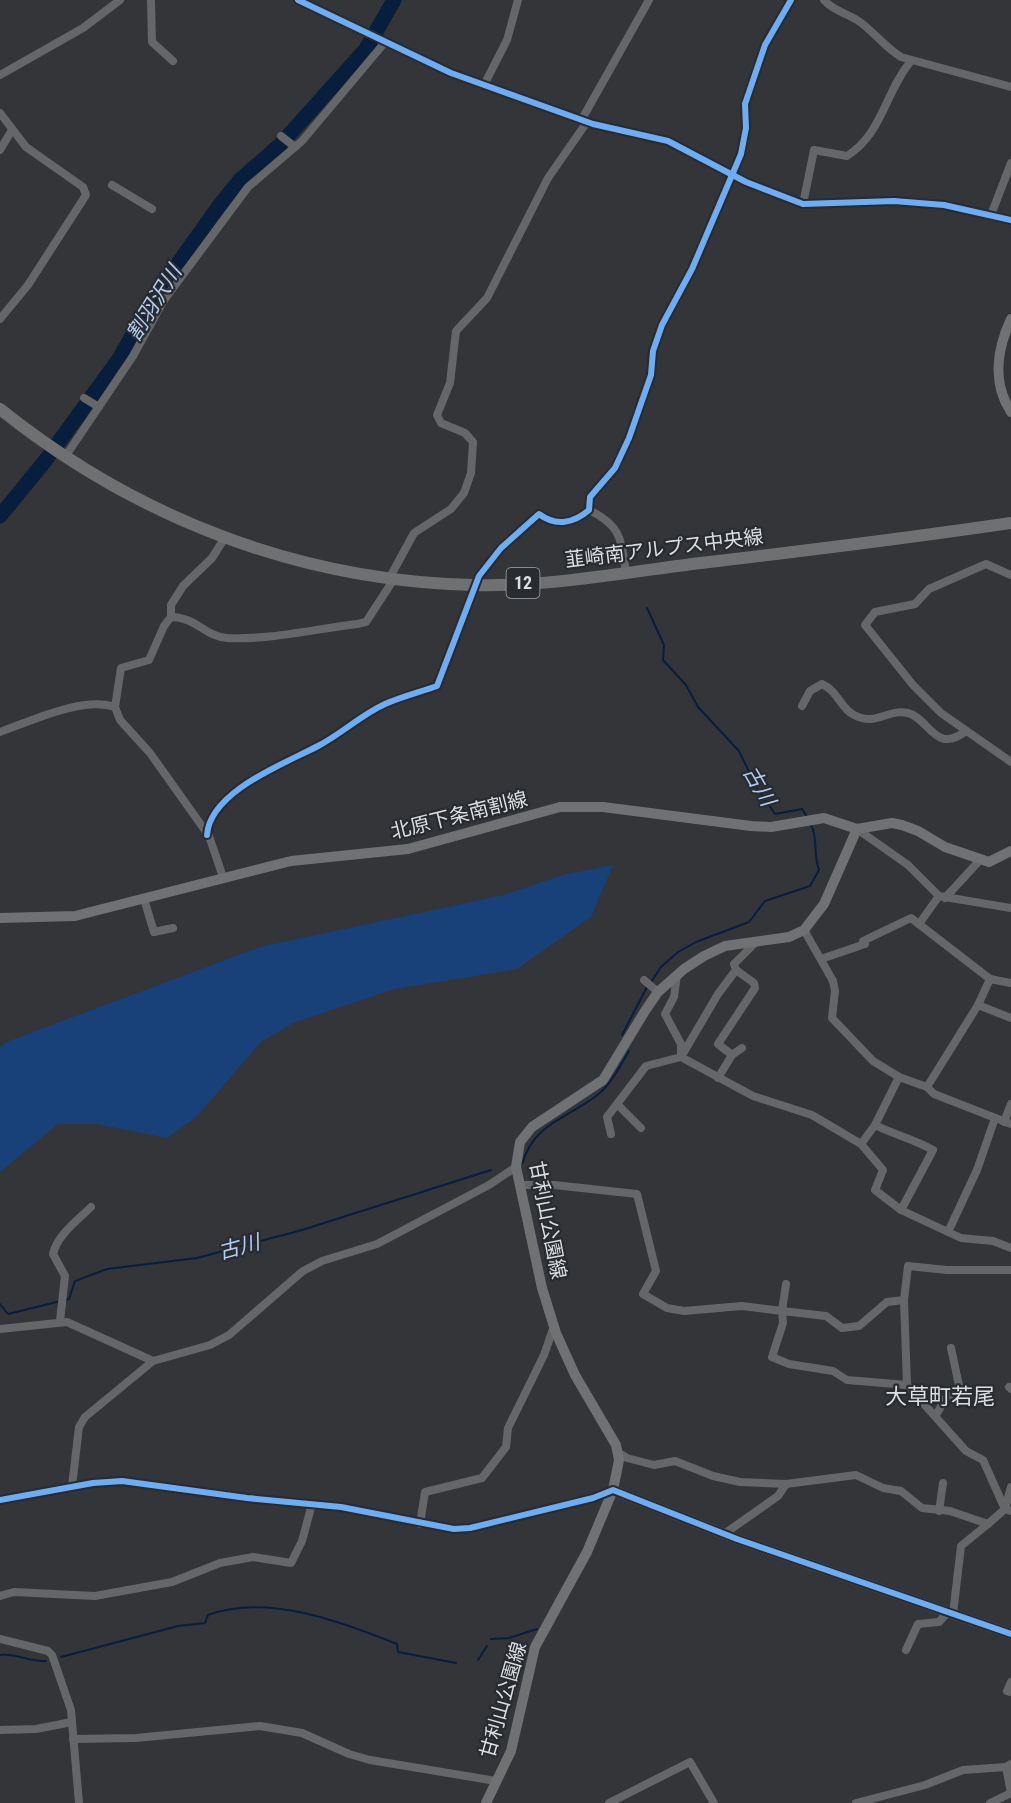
<svg xmlns="http://www.w3.org/2000/svg" width="1011" height="1803" font-family="'Roboto Condensed','Noto Sans JP',sans-serif">
  <style>
    .green { fill: #194179 }
    .lines { fill: none; stroke-linecap: round; stroke-linejoin: round }
    .stream { stroke: #081e3d; stroke-width: 2 }
    .river { stroke: #081e3d; stroke-width: 15 }
    .street { stroke: #656668; stroke-width: 8 }
    .secondary { stroke: #707173; stroke-width: 10 }
    .primary { stroke: #6e7071; stroke-width: 12 }
    .cycleway-casing { stroke: #282b2f; stroke-width: 10 }
    .cycleway { stroke: #6dadf4; stroke-width: 6 }
    .labels { text-anchor: middle; stroke-width: 4.5; stroke-linejoin: round; paint-order: stroke }
    .shield { fill: #282b2f; stroke: #a6a8ac; stroke-width: 1.5 }
    .shield-label { font-size: 18px; font-weight: bold; fill: #dcdee1 }
    .street-label { font-size: 20px; fill: #dcdee1; stroke: #282b2f }
    .water-label { font-size: 21px; font-style: italic; fill: #b2ccf2; stroke: #282b2f }
    .quarter-label { font-size: 22px; fill: #dcdee1; stroke: #282b2f }
  </style>
  <rect width="100%" height="100%" fill="#333538"/>
  <!-- green -->
  <polygon class="green" points="613,865 591,917 517,969 395,989 293,1023 261,1042 196,1117 167,1138 97,1124 58,1124 0,1172 0,1047 9,1041 260,947 504,895 563,875"/>
  <g class="lines">
    <!-- stream -->
    <g class="stream">
      <polyline points="647,608 664,645 663,660 686,685 698,707 739,751 757,788 775,814 802,809 807,817"/>
      <path d="M651,982l10,-15 17,-15 18,-10 53,-20 16,-21 45,-15 9,-16c-6,-15 -1,-34 -8,-45"/>
      <polyline points="622,1035 647,987"/>
      <path d="M522,1164c12,-41 44,-45 74,-68 15,-11 24,-30 33,-45"/>
      <polyline points="0,1304 8,1314 69,1299 75,1281 107,1269 197,1258 302,1230 491,1170"/>
      <polyline points="491,1639 509,1638 537,1629"/>
      <path d="M0,1655c17,-2 29,7 46,6"/>
      <path d="M61,1657l117,-31 27,-3 3,-8c59,-22 134,7 189,29l1,8 58,11"/>
      <polyline points="478,1660 487,1646"/>
    </g>
    <!-- river -->
    <polyline class="river" points="0,516 45,461 119,359 154,297 219,206 240,180 279,146 366,49 394,0"/>
    <!-- street -->
    <g class="street">
      <polyline points="151,0 152,42 173,61"/>
      <polyline points="298,0 451,73 593,124 668,141 746,182 803,204 894,201 944,205 1011,220"/>
      <path d="M824,0c8,10 22,13 33,20 16,10 27,27 44,37l110,30"/>
      <polyline points="0,75 83,28 120,0"/>
      <polyline points="484,85 507,40 518,0"/>
      <polyline points="0,113 26,147 83,187 86,195 28,285 0,319"/>
      <polyline points="582,119 649,0"/>
      <polyline points="281,136 295,147"/>
      <polyline points="0,150 12,130"/>
      <polyline points="112,185 152,209"/>
      <path d="M803,204l11,-54 33,6c36,-23 38,-64 64,-95"/>
      <polyline points="991,215 1011,163"/>
      <polyline points="84,398 99,407"/>
      <polyline points="65,457 133,356 164,300 248,187 302,141 386,41"/>
      <path d="M589,510c33,16 32,30 37,63"/>
      <polyline points="1011,575 986,564 929,589 915,604 875,612 865,625 913,685 941,713 1011,762"/>
      <polyline points="389,579 414,533 451,509 464,493 471,473 473,442 465,433 441,423 437,415 450,383 456,331 487,298 548,178 587,122"/>
      <path d="M171,617c25,0 35,20 56,21 44,2 87,-9 130,-14l9,-2 28,-43"/>
      <path d="M802,706l8,-15 12,-7c16,7 18,24 32,31 23,12 34,-7 54,-2 21,5 27,42 58,18"/>
      <path d="M0,732c31,-11 83,-36 115,-25"/>
      <polyline points="857,829 908,865 939,896 1011,908"/>
      <path d="M207,835c3,-44 79,-72 111,-89 23,-12 43,-31 67,-42 16,-7 35,-12 52,-18l42,-110 22,-28 38,-34c17,13 35,9 50,-4l1,-13 25,-29 14,-30 22,-63 2,-24 9,-26 30,-56 49,-115 5,-26 -1,-24 20,-59 26,-45"/>
      <polyline points="223,877 209,836 150,753 120,720 115,707 121,668 149,660 164,626 171,617 171,605 183,586 212,558 224,539"/>
      <polyline points="945,898 980,860"/>
      <polyline points="144,899 154,932 173,928"/>
      <polyline points="919,924 939,896"/>
      <polyline points="804,930 833,981 835,991 832,1018 873,1061 899,1077 927,1087 934,1094 1011,1124"/>
      <polyline points="757,941 734,964 736,970 718,994 681,1057 753,1096 812,1115 861,1144 883,1170 875,1190 901,1210 961,1238 993,1241 1011,1248"/>
      <polyline points="863,941 911,918 990,979 1011,983"/>
      <polyline points="821,959 865,944"/>
      <polyline points="644,980 658,992"/>
      <polyline points="978,1005 1011,1018"/>
      <polyline points="732,1055 742,1048"/>
      <polyline points="718,1078 732,1055 718,1044 755,988 754,983 736,970"/>
      <polyline points="927,1087 978,1005 990,979"/>
      <polyline points="618,1105 641,1128"/>
      <polyline points="1004,1122 1011,1104"/>
      <path d="M875,1125c20,10 39,14 58,25l-32,60"/>
      <polyline points="611,1134 607,1117 646,1066 681,1057 681,1044 665,1014 674,997 677,975"/>
      <polyline points="861,1144 875,1125 899,1077"/>
      <polyline points="521,1185 554,1185 637,1194 656,1271 643,1294 667,1308 684,1311 742,1306 782,1311 783,1323 772,1357 789,1364 833,1371 847,1380 907,1385 966,1451 983,1460 1005,1509 1011,1511"/>
      <polyline points="948,1232 977,1170 995,1118"/>
      <polyline points="786,1284 782,1311 826,1316 842,1328 859,1326 887,1302 904,1300"/>
      <path d="M60,1321l5,-45 -12,-22c4,-19 25,-34 38,-47"/>
      <polyline points="0,1329 67,1322 153,1361"/>
      <polyline points="907,1385 904,1300 908,1266 947,1270 1011,1270"/>
      <polyline points="1009,1387 1011,1389"/>
      <polyline points="936,1415 947,1396 960,1390 951,1348"/>
      <polyline points="619,1453 627,1458 654,1465 675,1461 713,1476 740,1482 786,1484 856,1475 883,1488 901,1491 922,1508 950,1511 988,1524 1005,1509 1011,1487"/>
      <polyline points="72,1486 79,1427 85,1417 153,1361 210,1345 229,1335 303,1271 322,1261 377,1244 489,1185 516,1167"/>
      <polyline points="0,1500 93,1483 122,1481 247,1498 341,1507 454,1529 470,1528 593,1498 613,1490"/>
      <polyline points="939,1511 943,1483"/>
      <polyline points="420,1524 425,1492 482,1478 506,1447 508,1428 544,1355 554,1326"/>
      <polyline points="724,1534 778,1496 786,1484"/>
      <polyline points="0,1596 14,1592 95,1596 172,1582 220,1563 253,1557 291,1563 302,1541 312,1504"/>
      <polyline points="953,1614 961,1546 988,1524"/>
      <polyline points="0,1639 48,1651 52,1655 71,1710 79,1803"/>
      <polyline points="906,1650 918,1624 939,1622 948,1612"/>
      <polyline points="1011,1682 1007,1691 1011,1692"/>
      <polyline points="0,1730 36,1729 72,1722"/>
      <polyline points="73,1739 136,1738 260,1726 302,1733 349,1754 370,1760 496,1781"/>
      <polyline points="609,1803 690,1762 714,1803"/>
      <polyline points="856,1803 925,1785 963,1770 1006,1767 1011,1764"/>
      <polyline points="990,1803 1011,1793 1006,1767 1010,1768"/>
    </g>
    <!-- secondary -->
    <g class="secondary">
      <path d="M1011,319c-14,30 -19,64 0,93"/>
      <polyline points="0,918 75,916 291,861 408,849 560,807 603,807 751,826 771,827 824,818 857,829"/>
      <polyline points="613,1490 737,1539 1011,1634"/>
      <polyline points="486,1803 511,1751 535,1647 587,1552 613,1490 619,1460 616,1445 575,1375 556,1333 542,1288 516,1167 520,1142 532,1127 603,1080 645,1011 658,992 684,969 704,956 725,946 789,937 804,930 824,904 857,829 892,823 902,825 918,831 945,847 989,862 1011,851"/>
    </g>
    <!-- primary -->
    <path class="primary" d="M0,409c136,109 299,172 474,176 75,2 152,-13 227,-22 103,-12 207,-25 310,-40"/>
    <defs>
      <g id="cycleway">
        <polyline points="298,0 451,73 593,124 668,141 746,182 803,204 894,201 944,205 1011,220"/>
        <path d="M207,835c3,-44 79,-72 111,-89 23,-12 43,-31 67,-42 16,-7 35,-12 52,-18l42,-110 22,-28 38,-34c17,13 35,9 50,-4l1,-13 25,-29 14,-30 22,-63 2,-24 9,-26 30,-56 49,-115 5,-26 -1,-24 20,-59 26,-45"/>
        <polyline points="0,1500 93,1483 122,1481 247,1498 341,1507 454,1529 470,1528 593,1498 613,1490 737,1539 1011,1634"/>
      </g>
    </defs>
    <!-- cycleway casing -->
    <use href="#cycleway" class="cycleway-casing"/>
    <!-- cycleway -->
    <use href="#cycleway" class="cycleway"/>
  </g>
  <g class="labels">
    <!-- shield labels -->
    <rect class="shield" x="506.5" y="568" width="33" height="30" rx="4.5"/>
    <g class="shield-label">
      <text x="523" y="589">12</text>
    </g>
    <!-- street labels -->
    <g class="street-label">
      <text transform="translate(664 548) rotate(-7)" y="7">韮崎南アルプス中央線</text>
      <text transform="translate(459 815) rotate(-14)" y="7">北原下条南割線</text>
      <text transform="translate(548 1220) rotate(79)" y="7">甘利山公園線</text>
      <text transform="translate(503 1700) rotate(-74)" y="7">甘利山公園線</text>
    </g>
    <!-- water labels -->
    <g class="water-label">
      <text transform="translate(154 303) rotate(-58)" y="7">割羽沢川</text>
      <text transform="translate(759 786) rotate(60)" y="7">古川</text>
      <text transform="translate(239 1247) rotate(-15)" y="7">古川</text>
    </g>
    <!-- quarter labels -->
    <g class="quarter-label">
      <text x="940" y="1404">大草町若尾</text>
    </g>
  </g>
</svg>
